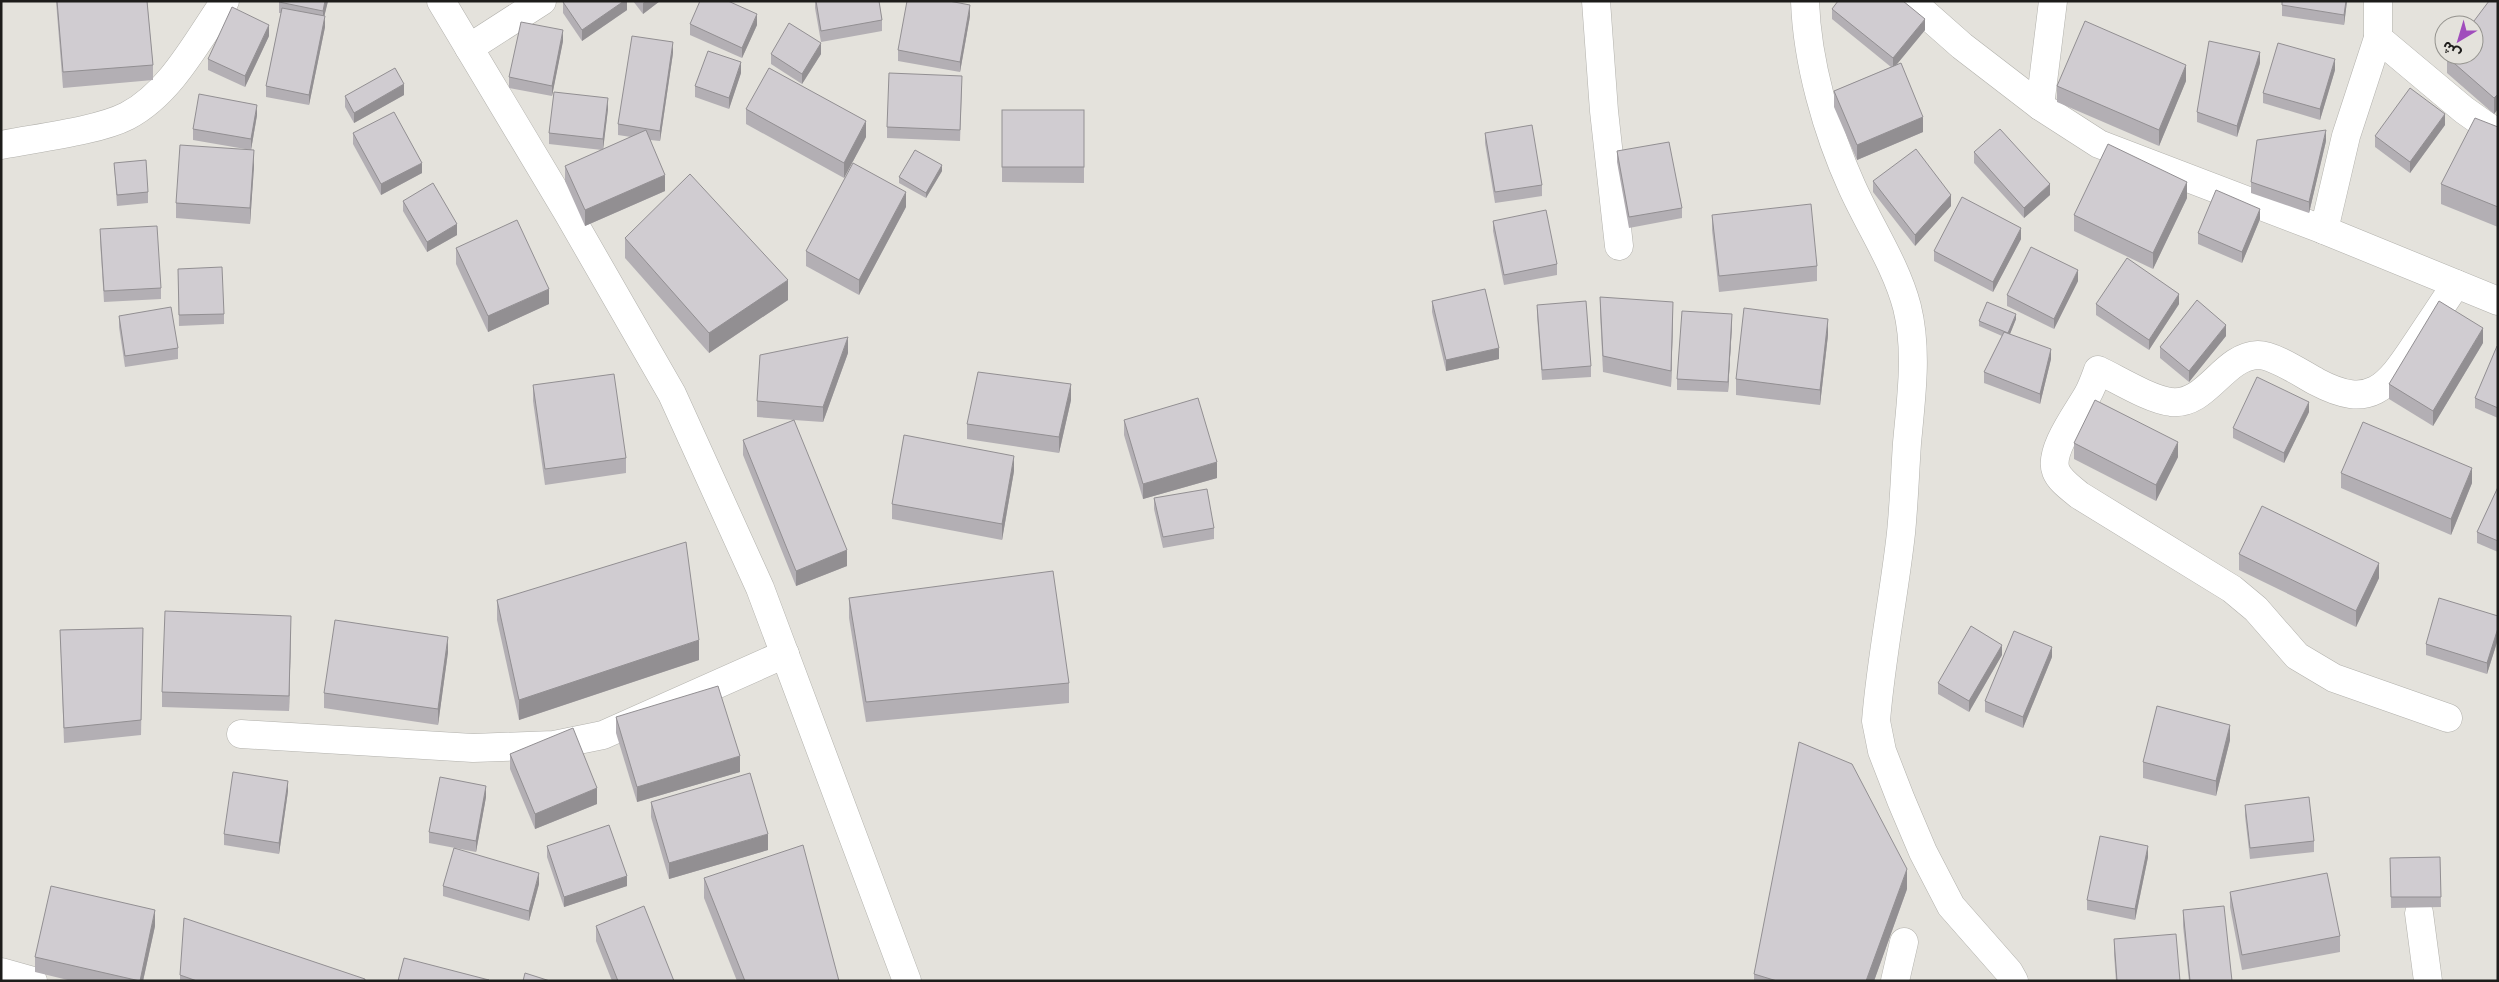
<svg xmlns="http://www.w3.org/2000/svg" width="2499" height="982" font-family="Jost,'Noto Sans Arabic',sans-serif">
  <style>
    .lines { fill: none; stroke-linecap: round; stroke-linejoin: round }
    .minor-casing { stroke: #b2b1ac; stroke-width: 29 }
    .secondary-casing { stroke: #b2b1ac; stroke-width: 29 }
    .minor { stroke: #fff; stroke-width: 28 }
    .secondary { stroke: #fff; stroke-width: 28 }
    .wall { fill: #b3afb4 }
    .shaded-wall { fill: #928f92 }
    .building { fill: #d0ccd1; stroke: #928f92 }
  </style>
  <rect width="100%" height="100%" fill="#e4e2dc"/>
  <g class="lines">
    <defs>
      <g id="minor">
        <polyline points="1596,1 1604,111 1619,246"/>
        <path d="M1805,1c2,61 22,131 47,186 18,40 44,78 55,120 11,44 4,92 0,136 -2,30 -3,60 -6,90 -7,63 -20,125 -25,188l6,30 19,49 22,52 28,54 58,66 5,9"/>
        <polyline points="1911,1 1962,46 2040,106 2099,144 2324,230 2498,301"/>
        <polyline points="2378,38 2464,110 2498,134"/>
        <polyline points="469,48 542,1"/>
        <polyline points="2040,106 2053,1"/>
        <path d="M1,145c35,-7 97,-14 126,-29 44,-23 70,-75 98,-115"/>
        <polyline points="2324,230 2346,136 2378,38 2378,1"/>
        <path d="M2448,718l-114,-40 -37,-22 -41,-47 -24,-20 -153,-94c-8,-7 -19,-14 -23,-24 -8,-20 22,-59 32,-77 4,-7 7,-16 10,-24 21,10 51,29 73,32 36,4 52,-46 87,-47 16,0 44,19 59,27 53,28 70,6 99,-38 13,-20 27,-40 40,-60"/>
        <polyline points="241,734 473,748 554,745 603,735 785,654"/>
        <polyline points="2419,913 2428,981"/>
        <polyline points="1,972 33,981"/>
        <polyline points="1895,981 1904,942"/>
      </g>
      <polyline id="secondary" points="441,1 568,213 672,394 760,588 907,981"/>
    </defs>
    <!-- minor casing -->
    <use href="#minor" class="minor-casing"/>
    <!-- secondary casing -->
    <use href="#secondary" class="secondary-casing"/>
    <!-- minor -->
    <use href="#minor" class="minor"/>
    <!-- secondary -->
    <use href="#secondary" class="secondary"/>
  </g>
  <!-- wall -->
  <g class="wall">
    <polygon points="56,1 147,1 153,65 153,80 63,88"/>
    <polygon points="279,1 328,1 324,16 325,27 309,105 266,97 266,86 281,13 279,13"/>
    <polygon points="627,1 627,10 582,41 563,13 563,2"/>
    <polygon points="633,1 660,1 643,14"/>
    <polygon points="815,1 879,1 882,20 882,31 821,42 815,8"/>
    <polygon points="2282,1 2347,1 2344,25 2282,16"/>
    <polygon points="2498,1 2498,109 2494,114 2447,73 2447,57"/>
    <polygon points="1832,9 1925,30 1896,65 1923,132 1857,160 1834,107 1834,91 1891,67 1832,19"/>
    <polygon points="970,16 960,72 898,61 898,50"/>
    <polygon points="690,24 757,25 742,58 690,35"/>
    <polygon points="269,36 245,87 208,70 208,59"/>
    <polygon points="563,41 552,96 509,88 509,77"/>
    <polygon points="673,53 660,141 650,140 665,191 585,226 565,181 565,166 602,150 549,144 549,133 608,109 603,149 631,137 618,135 618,124"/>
    <polygon points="771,54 821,54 802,84 771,64"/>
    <polygon points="2260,63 2237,137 2197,122 2197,112"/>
    <polygon points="2335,70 2320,120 2263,103 2263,93"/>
    <polygon points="741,73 729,109 695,97 695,86"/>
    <polygon points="2186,81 2159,146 2057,102 2057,86"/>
    <polygon points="962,86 960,141 887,138 887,127"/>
    <polygon points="404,95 354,123 345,107 345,96"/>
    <polygon points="746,109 866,137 844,178 746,124"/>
    <polygon points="1002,110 1084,110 1084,183 1002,182"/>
    <polygon points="257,115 251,150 193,140 193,129"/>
    <polygon points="2445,125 2410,173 2375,147 2375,136"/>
    <polygon points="2498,127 2498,227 2441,204 2441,184"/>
    <polygon points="353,133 422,173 381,195 353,144"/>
    <polygon points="1485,133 1542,185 1542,196 1495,203 1485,143"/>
    <polygon points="2326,141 2309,213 2251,193 2251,182"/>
    <polygon points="1617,151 1682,208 1682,218 1629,228 1617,162"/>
    <polygon points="1974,152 2050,195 2024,218 1974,163"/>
    <polygon points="114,163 148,192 148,203 117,206"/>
    <polygon points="254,166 250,224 176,218 176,203"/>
    <polygon points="942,171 926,198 899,183 899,177"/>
    <polygon points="1873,181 1951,206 1915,246 1873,192"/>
    <polygon points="2187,198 2153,269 2074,231 2074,215"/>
    <polygon points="403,201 457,235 427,252 403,211"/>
    <polygon points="906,207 859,295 806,266 806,251"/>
    <polygon points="1712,215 1817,266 1817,281 1719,292 1712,230"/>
    <polygon points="2260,219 2242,263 2198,244 2198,233"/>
    <polygon points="1493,221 1557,264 1557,275 1504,285 1493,231"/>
    <polygon points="100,229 161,288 161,299 104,302 100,240"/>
    <polygon points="625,238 788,300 709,353 625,258"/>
    <polygon points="2021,239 1993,292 1934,261 1934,251"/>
    <polygon points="456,248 549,304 488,332 456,264"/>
    <polygon points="178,269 224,314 224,324 179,326"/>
    <polygon points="2078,281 2054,329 2007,306 2007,295"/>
    <polygon points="1600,297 1673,317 1671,387 1603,372 1600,313"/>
    <polygon points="1432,301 1499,359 1446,371 1432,312"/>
    <polygon points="2096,304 2179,304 2149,350 2096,315"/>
    <polygon points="1537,305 1591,366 1591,377 1542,380 1537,316"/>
    <polygon points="119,316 178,348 178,359 125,367 119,327"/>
    <polygon points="2016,319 2010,334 2051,359 2040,404 1984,383 1984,372 2002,336 1979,326 1979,321"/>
    <polygon points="1732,325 1728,392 1677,390 1677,379"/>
    <polygon points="1828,335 1820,405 1736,395 1736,379"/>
    <polygon points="2226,336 2189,382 2160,358 2160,347"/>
    <polygon points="2483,343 2433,426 2389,399 2389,384"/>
    <polygon points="2498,346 2498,418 2475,408 2475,398"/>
    <polygon points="848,353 823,422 794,420 847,566 796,586 743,455 743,440 794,420 757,417 757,401"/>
    <polygon points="533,385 626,458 626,473 545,485 533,401"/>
    <polygon points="1071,400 1059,453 967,439 967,424"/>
    <polygon points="2309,412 2284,463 2233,438 2233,428"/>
    <polygon points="1124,420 1217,478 1143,499 1124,435"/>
    <polygon points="2074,443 2178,457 2156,501 2074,459"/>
    <polygon points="1014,471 1002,540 892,519 892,504"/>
    <polygon points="2341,473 2472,483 2451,535 2341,488"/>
    <polygon points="2498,487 2498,552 2477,543 2477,532"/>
    <polygon points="1154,498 1214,528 1214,539 1163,548 1154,509"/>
    <polygon points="2239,554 2379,578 2356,627 2239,570"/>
    <polygon points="849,598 1069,683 1069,703 866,722 849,618"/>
    <polygon points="497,600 699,660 519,720 497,620"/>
    <polygon points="2498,616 2498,639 2487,674 2426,655 2426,644"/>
    <polygon points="143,628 141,735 64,743 60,630"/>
    <polygon points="291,631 289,711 162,707 162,692"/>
    <polygon points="448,652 438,725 324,708 324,693"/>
    <polygon points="2002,655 1969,712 1938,694 1938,683"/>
    <polygon points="2052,657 2023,728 1985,712 1985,701"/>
    <polygon points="616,717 740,772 637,802 616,733"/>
    <polygon points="2230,740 2216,796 2143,778 2143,762"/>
    <polygon points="510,754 597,804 535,829 510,769"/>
    <polygon points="288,791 279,854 224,845 224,834"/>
    <polygon points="486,797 476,852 429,843 429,832"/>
    <polygon points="651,802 768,850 669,879 651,817"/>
    <polygon points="2245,805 2314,841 2314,852 2250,859 2245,816"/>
    <polygon points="547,846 627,886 564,907 547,857"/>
    <polygon points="2148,857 2135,920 2087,910 2087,900"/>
    <polygon points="2440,857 2441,907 2391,908 2390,858"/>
    <polygon points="704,878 839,981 737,981 704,898"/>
    <polygon points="539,884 529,921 443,896 443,886"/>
    <polygon points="1907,889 1874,981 1754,981 1754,974"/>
    <polygon points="2230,892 2340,936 2340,952 2242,970 2230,907"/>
    <polygon points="2183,910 2232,981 2189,981 2183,926"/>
    <polygon points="155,926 143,981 72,981 35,972 35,957"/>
    <polygon points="596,926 674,981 612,981 596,941"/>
    <polygon points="2114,939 2180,981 2116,981 2114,954"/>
    <polygon points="180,975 365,981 180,981"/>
  </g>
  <!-- shaded-wall -->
  <g class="shaded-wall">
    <polygon points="325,1 328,1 323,22 323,11"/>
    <polygon points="624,1 627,1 627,10 582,41 582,30"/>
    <polygon points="646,1 660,1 643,14 643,3"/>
    <polygon points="2346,1 2347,1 2344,25 2344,15"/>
    <polygon points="970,5 970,16 960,72 960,62"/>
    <polygon points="757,14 757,25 742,58 742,48"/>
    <polygon points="325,16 325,27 309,105 309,95"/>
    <polygon points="1925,19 1925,30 1893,69 1893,58"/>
    <polygon points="269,25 269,36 245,87 245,76"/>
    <polygon points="563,30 563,41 552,96 552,86"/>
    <polygon points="673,42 673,53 660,141 660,131"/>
    <polygon points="821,43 821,54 802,84 802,74"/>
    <polygon points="2260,52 2260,63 2237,137 2237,126"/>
    <polygon points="2335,59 2335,70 2320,120 2320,109"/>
    <polygon points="741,62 741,73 729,109 729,98"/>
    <polygon points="2186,65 2186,81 2159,146 2159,130"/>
    <polygon points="404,84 404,95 354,123 354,113"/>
    <polygon points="2498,94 2498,109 2494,114 2494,98"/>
    <polygon points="608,98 608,109 603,150 603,139"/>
    <polygon points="257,105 257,115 251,150 251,139"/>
    <polygon points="2445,114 2445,125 2410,173 2410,162"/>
    <polygon points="1923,117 1923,132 1857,160 1857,145"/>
    <polygon points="866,121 866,137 844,178 844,163"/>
    <polygon points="2326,130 2326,141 2309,213 2309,202"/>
    <polygon points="254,150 254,166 250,224 250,208"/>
    <polygon points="422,163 422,173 381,195 381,184"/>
    <polygon points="942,165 942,171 926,198 926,193"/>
    <polygon points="665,175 665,191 585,226 585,210"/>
    <polygon points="2187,182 2187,198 2153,269 2153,253"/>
    <polygon points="2050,184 2050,195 2024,218 2024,208"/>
    <polygon points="906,192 906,207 859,295 859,280"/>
    <polygon points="1951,195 1951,206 1915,246 1915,235"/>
    <polygon points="2260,209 2260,219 2242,263 2242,252"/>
    <polygon points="457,224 457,235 427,252 427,242"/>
    <polygon points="2021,228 2021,239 1993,292 1993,282"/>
    <polygon points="2078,270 2078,281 2054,329 2054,319"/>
    <polygon points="788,280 788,300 709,353 709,333"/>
    <polygon points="549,289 549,304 488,332 488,316"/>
    <polygon points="2179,294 2179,304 2149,350 2149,340"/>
    <polygon points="1673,302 1673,317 1671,387 1671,371"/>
    <polygon points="1732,314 1732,325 1728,392 1728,382"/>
    <polygon points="2016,314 2016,319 2008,339 2008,333"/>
    <polygon points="1828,319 1828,335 1820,405 1820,390"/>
    <polygon points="2226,325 2226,336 2189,382 2189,371"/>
    <polygon points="2483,328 2483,343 2433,426 2433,411"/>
    <polygon points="848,337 848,353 823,422 823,407"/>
    <polygon points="1499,348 1499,359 1446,371 1446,360"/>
    <polygon points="2051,349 2051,359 2040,404 2040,394"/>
    <polygon points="1071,384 1071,400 1059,453 1059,437"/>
    <polygon points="2309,402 2309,412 2284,463 2284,453"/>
    <polygon points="2178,442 2178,457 2156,501 2156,485"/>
    <polygon points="1014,456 1014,471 1002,540 1002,524"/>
    <polygon points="1217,462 1217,478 1143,499 1143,484"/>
    <polygon points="2472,468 2472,483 2451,535 2451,519"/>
    <polygon points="847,550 847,566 796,586 796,571"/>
    <polygon points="2379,563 2379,578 2356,627 2356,611"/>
    <polygon points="291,616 291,631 289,711 289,696"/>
    <polygon points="2498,628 2498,639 2487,674 2487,663"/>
    <polygon points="448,637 448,652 438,725 438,709"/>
    <polygon points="699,640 699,660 519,720 519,700"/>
    <polygon points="2002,645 2002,655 1969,712 1969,701"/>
    <polygon points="2052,647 2052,657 2023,728 2023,717"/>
    <polygon points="2230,725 2230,740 2216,796 2216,781"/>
    <polygon points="740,756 740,772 637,802 637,787"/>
    <polygon points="288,781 288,791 279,854 279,843"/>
    <polygon points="486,786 486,797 476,852 476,841"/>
    <polygon points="597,788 597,804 535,829 535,814"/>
    <polygon points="768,834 768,850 669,879 669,863"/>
    <polygon points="2148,846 2148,857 2135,920 2135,909"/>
    <polygon points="1907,869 1907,889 1874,981 1866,981"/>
    <polygon points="539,873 539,884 529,921 529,911"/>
    <polygon points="627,876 627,886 564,907 564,897"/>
    <polygon points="155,910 155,926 143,981 140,981"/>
  </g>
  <!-- building -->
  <g class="building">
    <polygon points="57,1 147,1 153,65 63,72"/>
    <polygon points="279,1 325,1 323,11 279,2"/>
    <polygon points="564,1 624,1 582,30 563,2"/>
    <polygon points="700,1 728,1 757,14 742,48 690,24"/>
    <polygon points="816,1 879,1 882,20 821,31"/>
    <polygon points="907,1 949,1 970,5 960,62 898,50"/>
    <polygon points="1838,1 1903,1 1925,19 1893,58 1832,9"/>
    <polygon points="2282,1 2346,1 2344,15 2282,5"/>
    <polygon points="2489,1 2498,1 2498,94 2494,98 2447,57 2449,55 2474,55 2474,25 2471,25"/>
    <polygon points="232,7 269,25 245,76 208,59"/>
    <polygon points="282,8 325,16 309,95 266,86"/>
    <polygon points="2085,21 2186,65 2159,130 2057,86"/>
    <polygon points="521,22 563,30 552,86 509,77"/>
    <polygon points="789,23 821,43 802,74 771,54"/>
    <polygon points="632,36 673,42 660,131 618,124"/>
    <polygon points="2209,41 2260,52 2237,126 2197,112"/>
    <polygon points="2278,43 2335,59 2320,109 2263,93"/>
    <polygon points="708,51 741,62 729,98 695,86"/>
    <polygon points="1901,63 1923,117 1857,145 1834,91"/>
    <polygon points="395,68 404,84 354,113 345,96"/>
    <polygon points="769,68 866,121 844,163 746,109"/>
    <polygon points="889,73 962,76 960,130 887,127"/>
    <polygon points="2410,88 2445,114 2410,162 2375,136"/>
    <polygon points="554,92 608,98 603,139 549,133"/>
    <polygon points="199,94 257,105 251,139 193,129"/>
    <rect x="1002" y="110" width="82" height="57"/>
    <polygon points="394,112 422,163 381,184 353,133"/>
    <polygon points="2475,118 2498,127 2498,207 2441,184"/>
    <polygon points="1532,125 1542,185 1495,192 1485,133"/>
    <polygon points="2000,129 2050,184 2024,208 1974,152"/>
    <polygon points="646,130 665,175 585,210 565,166"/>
    <polygon points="2326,130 2309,202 2251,182 2257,140"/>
    <polygon points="1669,142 1682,208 1629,217 1617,151"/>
    <polygon points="2108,144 2187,182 2153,253 2074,215"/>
    <polygon points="180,145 254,150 250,208 176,203"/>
    <polygon points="1916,149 1951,195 1915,235 1873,181"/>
    <polygon points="915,150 942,165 926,193 899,177"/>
    <polygon points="146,160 148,192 117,195 114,163"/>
    <polygon points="853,163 906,192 859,280 806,251"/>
    <polygon points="690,174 788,280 709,333 625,238"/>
    <polygon points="433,183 457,224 427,242 403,201"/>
    <polygon points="2216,190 2260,209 2242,252 2198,233"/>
    <polygon points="1962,197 2021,228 1993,282 1934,251"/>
    <polygon points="1811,204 1817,266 1719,276 1712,215"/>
    <polygon points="1546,210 1557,264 1504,275 1493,221"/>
    <polygon points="517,220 549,289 488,316 456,248"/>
    <polygon points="157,226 161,288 104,291 100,229"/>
    <polygon points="2031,247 2078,270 2054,319 2007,295"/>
    <polygon points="2127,258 2179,294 2149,340 2096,304"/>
    <polygon points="222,267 224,314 179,315 178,269"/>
    <polygon points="1485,289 1499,348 1446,360 1432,301"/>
    <polygon points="1600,297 1673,302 1671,371 1603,356"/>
    <polygon points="2197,300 2226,325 2189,371 2160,347"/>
    <polygon points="1586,301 1591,366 1542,370 1537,305"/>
    <polygon points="2439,301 2483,328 2433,411 2389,384"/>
    <polygon points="1987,302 2016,314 2008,333 1979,321"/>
    <polygon points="171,307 178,348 125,356 119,316"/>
    <polygon points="1744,308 1828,319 1820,390 1736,379"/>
    <polygon points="1682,311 1732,314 1728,382 1677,379"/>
    <polygon points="2004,332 2051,349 2040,394 1984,372"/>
    <polygon points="848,337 823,407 757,401 760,355"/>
    <polygon points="2497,346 2498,346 2498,408 2475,398"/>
    <polygon points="978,372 1071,384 1059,437 967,424"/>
    <polygon points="614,374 626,458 545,469 533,385"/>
    <polygon points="2257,377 2309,402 2284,453 2233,428"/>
    <polygon points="1198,398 1217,462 1143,484 1124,420"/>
    <polygon points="2095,400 2178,442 2156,485 2074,443"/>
    <polygon points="794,420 847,550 796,571 743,440"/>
    <polygon points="2363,422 2472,468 2451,519 2341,473"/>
    <polygon points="904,435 1014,456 1002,524 892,504"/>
    <polygon points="2498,487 2498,541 2477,532"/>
    <polygon points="1207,489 1214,528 1163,537 1154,498"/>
    <polygon points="2262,506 2379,563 2356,611 2239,554"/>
    <polygon points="686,542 699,640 519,700 497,600"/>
    <polygon points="1053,571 1069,683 866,702 849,598"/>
    <polygon points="2439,598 2498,616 2498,628 2487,663 2426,644"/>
    <polygon points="165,611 291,616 289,696 162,692"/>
    <polygon points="335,620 448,637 438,709 324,693"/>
    <polygon points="1971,626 2002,645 1969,701 1938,683"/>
    <polygon points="143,628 141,720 64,728 60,630"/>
    <polygon points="2014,631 2052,647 2023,717 1985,701"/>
    <polygon points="718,686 740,756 637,787 616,717"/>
    <polygon points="2157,706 2230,725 2216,781 2143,762"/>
    <polygon points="573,728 597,788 535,814 510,754"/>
    <polygon points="1799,742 1852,764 1907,869 1866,981 1777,981 1754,974"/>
    <polygon points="233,772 288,781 279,843 224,834"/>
    <polygon points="750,773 768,834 669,863 651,802"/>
    <polygon points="440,777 486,786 476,841 429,832"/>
    <polygon points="2309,797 2314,841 2250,848 2245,805"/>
    <polygon points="609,825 627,876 564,897 547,846"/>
    <polygon points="2100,836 2148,846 2135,909 2087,900"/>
    <polygon points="803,845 839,981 745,981 704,878"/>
    <polygon points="454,848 539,873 529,911 443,886"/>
    <polygon points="2440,857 2441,897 2391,897 2390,858"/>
    <polygon points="2327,873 2340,936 2242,955 2230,892"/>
    <polygon points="51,886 155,910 140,981 35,957"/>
    <polygon points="644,906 674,981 618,981 596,926"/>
    <polygon points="2224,906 2232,981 2190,981 2183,910"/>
    <polygon points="184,918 365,979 365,981 197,981 180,975"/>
    <polygon points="2176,934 2180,981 2117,981 2114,939"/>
    <polygon points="404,958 489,980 398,981"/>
    <polygon points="525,973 550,981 523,981"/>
  </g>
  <!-- border -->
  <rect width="2499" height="982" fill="none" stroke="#1d1c1a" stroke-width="5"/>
  <!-- north arrow -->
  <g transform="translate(2459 40) rotate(218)"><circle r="24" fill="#e4e2dc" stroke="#94938e"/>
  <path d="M0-4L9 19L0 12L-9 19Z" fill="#a04dbc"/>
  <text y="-8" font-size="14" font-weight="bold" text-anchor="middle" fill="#1d1c1a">ش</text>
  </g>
</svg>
